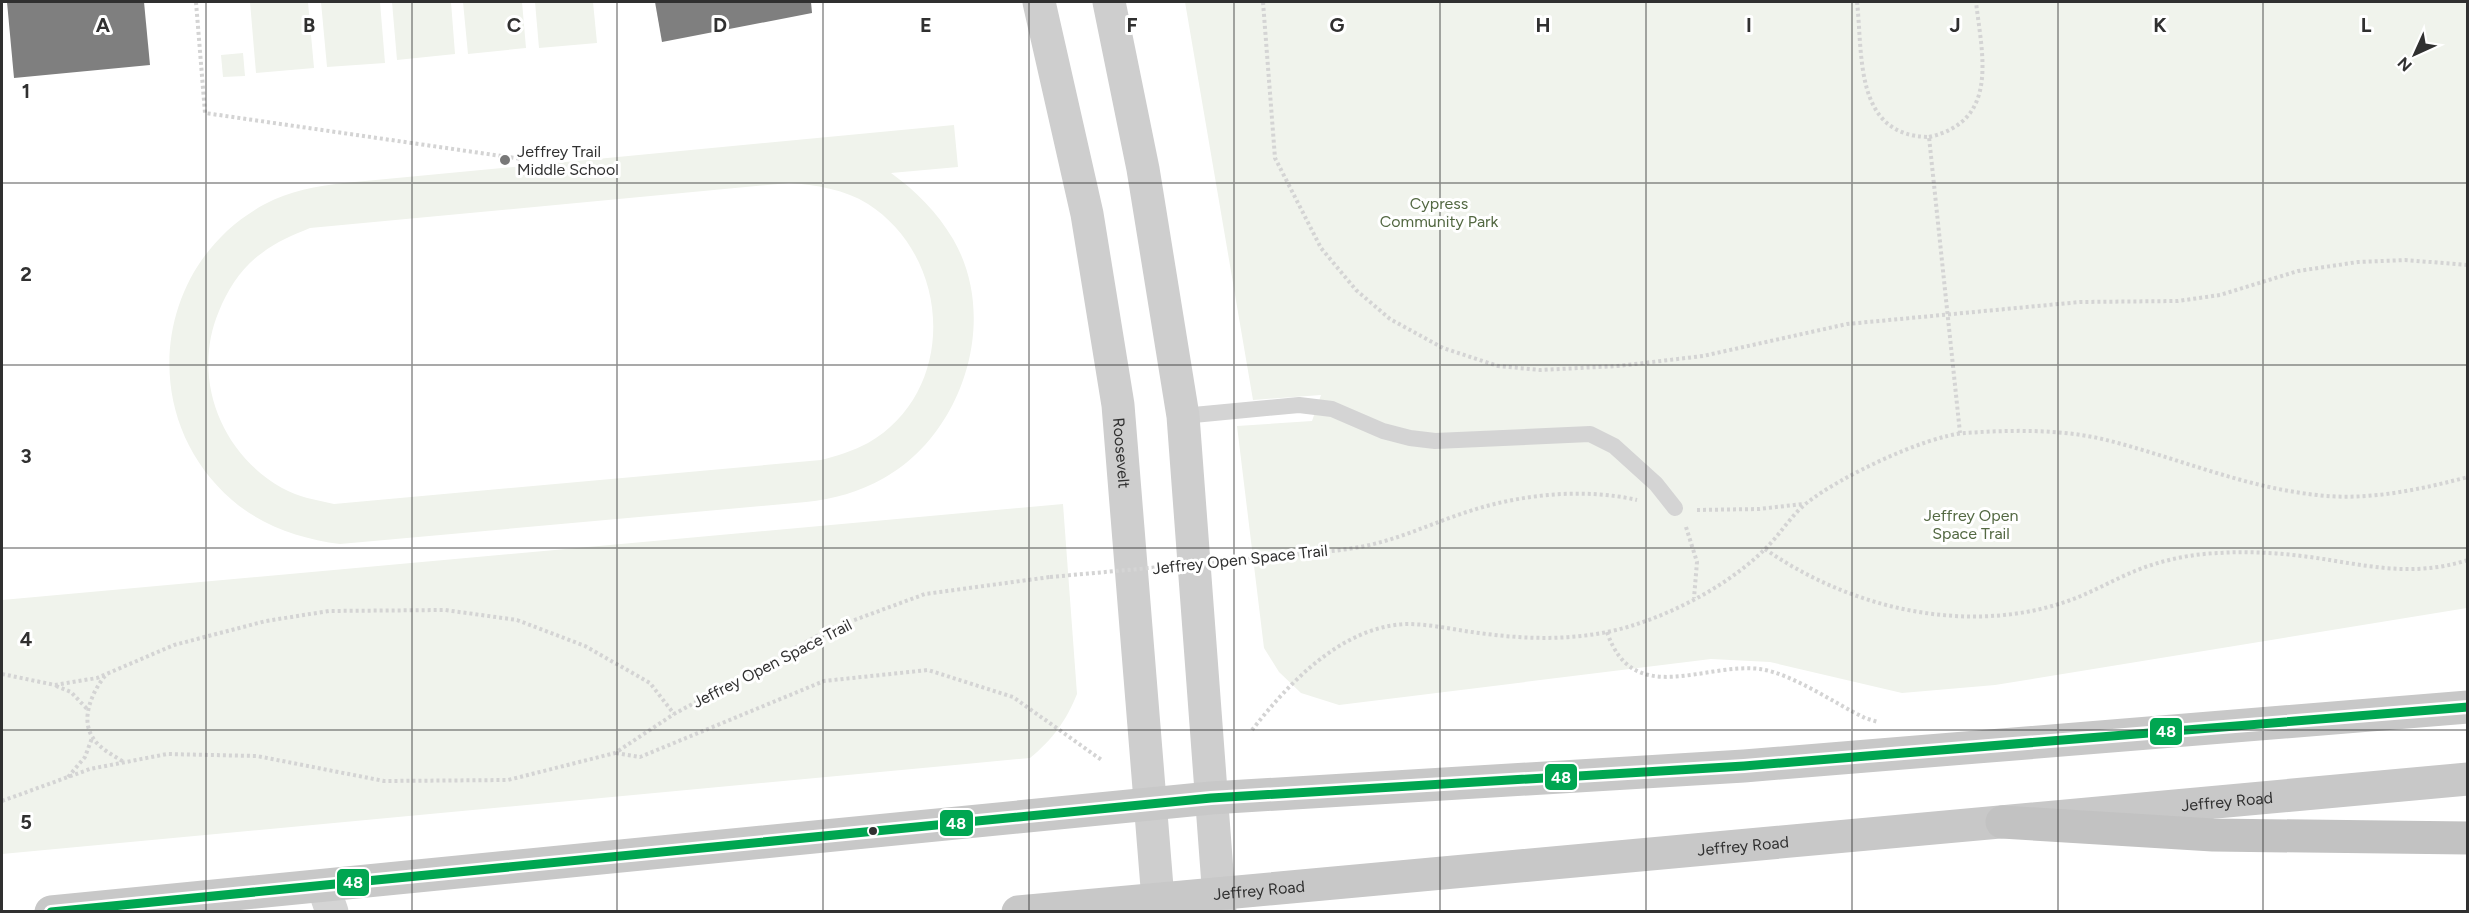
<svg xmlns="http://www.w3.org/2000/svg" width="2469" height="913" font-family="Figtree,sans-serif">
  <style>
    .green { fill: #f0f3ec; fill-rule: evenodd }
    .building { fill: #7f7f7f }
    .lines { fill: none; stroke-linecap: round; stroke-linejoin: round }
    .path { stroke: #d4d4d4; stroke-width: 4; stroke-dasharray: 3 3; stroke-linecap: butt }
    .lane { stroke: #d4d4d4; stroke-width: 16 }
    .street { stroke: #d4d4d4; stroke-width: 33 }
    .secondary { stroke: #cecece; stroke-width: 33 }
    .primary { stroke: #c8c8c8; stroke-width: 33 }
    .highway { stroke: #c2c2c2; stroke-width: 33 }
    .path-bridge { stroke: #d4d4d4; stroke-width: 4; stroke-dasharray: 3 3; stroke-linecap: butt }
    .bus-1-casing { stroke: #fff; stroke-width: 14 }
    .bus-1 { stroke: #00a651; stroke-width: 9 }
    .grid { fill: none; stroke: #303030; stroke-width: 1.5; stroke-opacity: 0.55 }
    .poi-dot { fill: #787878; stroke: #fff; stroke-width: 2 }
    .bus-dot { fill: #303030; stroke: #fff; stroke-width: 2 }
    .labels { text-anchor: middle; stroke-width: 6; stroke-linejoin: round; paint-order: stroke }
    .poi-label { font-size: 16px; fill: #303030; stroke: #fff; text-anchor: start }
    .park-label { font-size: 16px; fill: #536842; stroke: #fff }
    .street-label { font-size: 16px; fill: #303030; stroke: #fff }
    .grid-label { font-size: 20px; text-anchor: middle; font-weight: bold; fill: #303030; stroke: #fff; stroke-width: 6; stroke-linejoin: round; paint-order: stroke }
    .line-badge { stroke: #fff; stroke-width: 2 }
    .badge-label { font-size: 16px; text-anchor: middle; font-weight: bold; fill: #fff }
  </style>
  <rect width="100%" height="100%" fill="#fff"/>
  <!-- green -->
  <g class="green">
    <polygon points="250,2 308,2 314,68 256,73"/>
    <polygon points="321,2 380,2 385,63 327,67"/>
    <polygon points="392,2 451,2 455,54 397,60"/>
    <polygon points="463,2 522,2 526,48 468,54"/>
    <polygon points="535,2 593,2 597,43 539,48"/>
    <polygon points="1185,2 2467,2 2467,608 1995,685 1902,693 1770,662 1711,659 1339,705 1301,693 1279,672 1264,648 1237,426 1312,421 1321,395 1253,400"/>
    <polygon points="243,53 245,76 223,77 221,55"/>
    <path d="M954,125l4,42 -67,6c25,18 46,39 62,66 47,80 10,195 -69,239 -25,14 -50,21 -78,24l-466,42c-39,-5 -78,-18 -108,-44 -96,-83 -79,-236 33,-296 24,-13 52,-18 79,-21zM789,183c27,2 55,6 79,21 84,54 90,187 0,239 -15,8 -31,13 -47,17l-487,44c-18,-4 -36,-7 -52,-16 -62,-35 -91,-111 -63,-177 9,-22 23,-44 43,-58 14,-11 31,-18 48,-25z"/>
    <path d="M1063,504l14,190c-11,27 -24,45 -47,64l-1028,96v-254z"/>
  </g>
  <!-- building -->
  <g class="building">
    <polygon points="7,2 144,2 150,65 14,78"/>
    <polygon points="655,2 811,2 812,13 662,42"/>
  </g>
  <g class="lines">
    <!-- path -->
    <g class="path">
      <polyline points="196,2 205,113 522,159"/>
      <polyline points="1263,2 1275,158 1321,248 1356,290 1390,319 1443,348 1498,366 1540,370 1618,366 1703,356 1847,324 2080,302 2178,301 2220,295 2298,271 2358,262 2405,260 2468,265"/>
      <path d="M1857,2c6,54 -3,134 72,135l31,296"/>
      <path d="M1929,137c71,-16 53,-82 47,-135"/>
      <polyline points="1697,510 1759,509 1803,504"/>
      <polyline points="1686,527 1697,562 1694,598"/>
      <path d="M1765,549c86,60 203,87 303,52 23,-8 45,-21 67,-30 27,-11 56,-17 84,-18 31,-2 61,0 91,4 56,8 101,21 158,3"/>
      <path d="M1260,558c34,-4 70,-5 105,-12 38,-8 72,-25 108,-36 51,-16 112,-22 164,-10"/>
      <path d="M1607,632c26,77 97,30 153,37 33,5 74,34 105,49l13,4"/>
      <polyline points="2,674 55,685 97,678 174,645 266,621 329,611 445,610 517,620 585,646 650,683 674,714"/>
      <path d="M105,676c-13,16 -25,43 -12,62 6,10 21,18 31,24"/>
      <polyline points="56,686 71,692 88,710"/>
      <path d="M1252,730c37,-47 89,-103 154,-106 25,0 49,6 73,9 51,7 102,8 152,-7 48,-15 101,-43 137,-80 13,-13 25,-33 40,-44 32,-25 117,-66 157,-69 44,-3 90,-4 133,5 73,17 143,49 219,57 51,6 101,-5 151,-18"/>
      <polyline points="616,753 640,757 824,681 928,670 1013,697 1103,761"/>
      <polyline points="68,777 85,757 92,738"/>
      <polyline points="2,801 90,769 167,754 257,756 384,781 508,780 615,753 674,714 830,629 925,594 1050,577"/>
    </g>
    <!-- lane -->
    <polyline class="lane" points="1183,416 1299,405 1332,409 1383,431 1410,438 1435,441 1590,434 1614,446 1656,484 1675,508"/>
    <!-- street -->
    <polyline class="street" points="323,886 332,912"/>
    <!-- secondary -->
    <g class="secondary">
      <path id="s1" d="M1039,2l48,212 31,191 41,507"/>
      <polyline points="1109,2 1143,169 1183,416 1220,912"/>
    </g>
    <!-- primary -->
    <g class="primary">
      <polyline points="51,912 1211,798 1744,766 2468,707"/>
      <path id="s2" d="M1018,912l1450,-133"/>
    </g>
    <!-- highway -->
    <polyline class="highway" points="2002,822 2213,835 2468,838"/>
    <!-- path-bridge -->
    <polyline class="path-bridge" points="1050,577 1260,558"/>
    <defs>
      <polyline id="bus-1" points="51,912 1211,798 1744,766 2468,707"/>
    </defs>
    <!-- bus-1 casing -->
    <use href="#bus-1" class="bus-1-casing"/>
    <!-- bus-1 -->
    <use href="#bus-1" class="bus-1"/>
  </g>
  <!-- grid -->
  <path class="grid" d="M206,2v910M412,2v910M617,2v910M823,2v910M1029,2v910M1234,2v910M1440,2v910M1646,2v910M1852,2v910M2058,2v910M2263,2v910M2,183h2466M2,365h2466M2,548h2466M2,730h2466"/>
  <!-- markers -->
  <circle class="poi-dot" cx="505" cy="160" r="6"/>
  <circle class="bus-dot" cx="873" cy="831" r="5"/>
  <g class="labels">
    <!-- poi labels -->
    <g class="poi-label">
      <text x="517" y="157">Jeffrey Trail<tspan x="517" dy="18">Middle School</tspan></text>
    </g>
    <!-- park labels -->
    <g class="park-label">
      <text x="1439" y="209">Cypress<tspan x="1439" dy="18">Community Park</tspan></text>
      <text x="1971" y="521">Jeffrey Open<tspan x="1971" dy="18">Space Trail</tspan></text>
    </g>
    <!-- street labels -->
    <g class="street-label">
      <text dy="6" stroke="none"><textPath href="#s1" startOffset="459">Roosevelt</textPath></text>
      <text transform="translate(1240 559) rotate(-6)" y="6">Jeffrey Open Space Trail</text>
      <text transform="translate(772 663) rotate(-27)" y="6">Jeffrey Open Space Trail</text>
      <text dy="6" stroke="none"><textPath href="#s2" startOffset="1214">Jeffrey Road</textPath></text>
      <text dy="6" stroke="none"><textPath href="#s2" startOffset="728">Jeffrey Road</textPath></text>
      <text dy="6" stroke="none"><textPath href="#s2" startOffset="242">Jeffrey Road</textPath></text>
    </g>
  </g>
  <g class="grid-label">
    <text x="103" y="32">A</text>
    <text x="309" y="32">B</text>
    <text x="514" y="32">C</text>
    <text x="720" y="32">D</text>
    <text x="926" y="32">E</text>
    <text x="1132" y="32">F</text>
    <text x="1337" y="32">G</text>
    <text x="1543" y="32">H</text>
    <text x="1749" y="32">I</text>
    <text x="1955" y="32">J</text>
    <text x="2160" y="32">K</text>
    <text x="2366" y="32">L</text>
    <text x="26" y="98">1</text>
    <text x="26" y="281">2</text>
    <text x="26" y="463">3</text>
    <text x="26" y="646">4</text>
    <text x="26" y="829">5</text>
  </g>
  <g class="line-badge">
    <rect x="2149" y="717" width="34" height="29" rx="6" fill="#00a651"/>
    <rect x="1544" y="763" width="34" height="28" rx="6" fill="#00a651"/>
    <rect x="939" y="809" width="35" height="28" rx="6" fill="#00a651"/>
    <rect x="336" y="868" width="34" height="29" rx="6" fill="#00a651"/>
  </g>
  <g class="badge-label">
    <text x="2166" y="737">48</text>
    <text x="1561" y="783">48</text>
    <text x="956" y="829">48</text>
    <text x="353" y="888">48</text>
  </g>
  <!-- border -->
  <rect width="2469" height="913" fill="none" stroke="#303030" stroke-width="6"/>
  <!-- north arrow -->
  <g transform="translate(2415 54) rotate(225)" stroke="#ffffff" stroke-width="4.5" paint-order="stroke">
  <path d="M0-4.5L10 22L0 15L-10 22Z" fill="#303030"/>
  <text y="-9" font-size="16" font-weight="bold" text-anchor="middle" fill="#303030">N</text>
  </g>
</svg>
